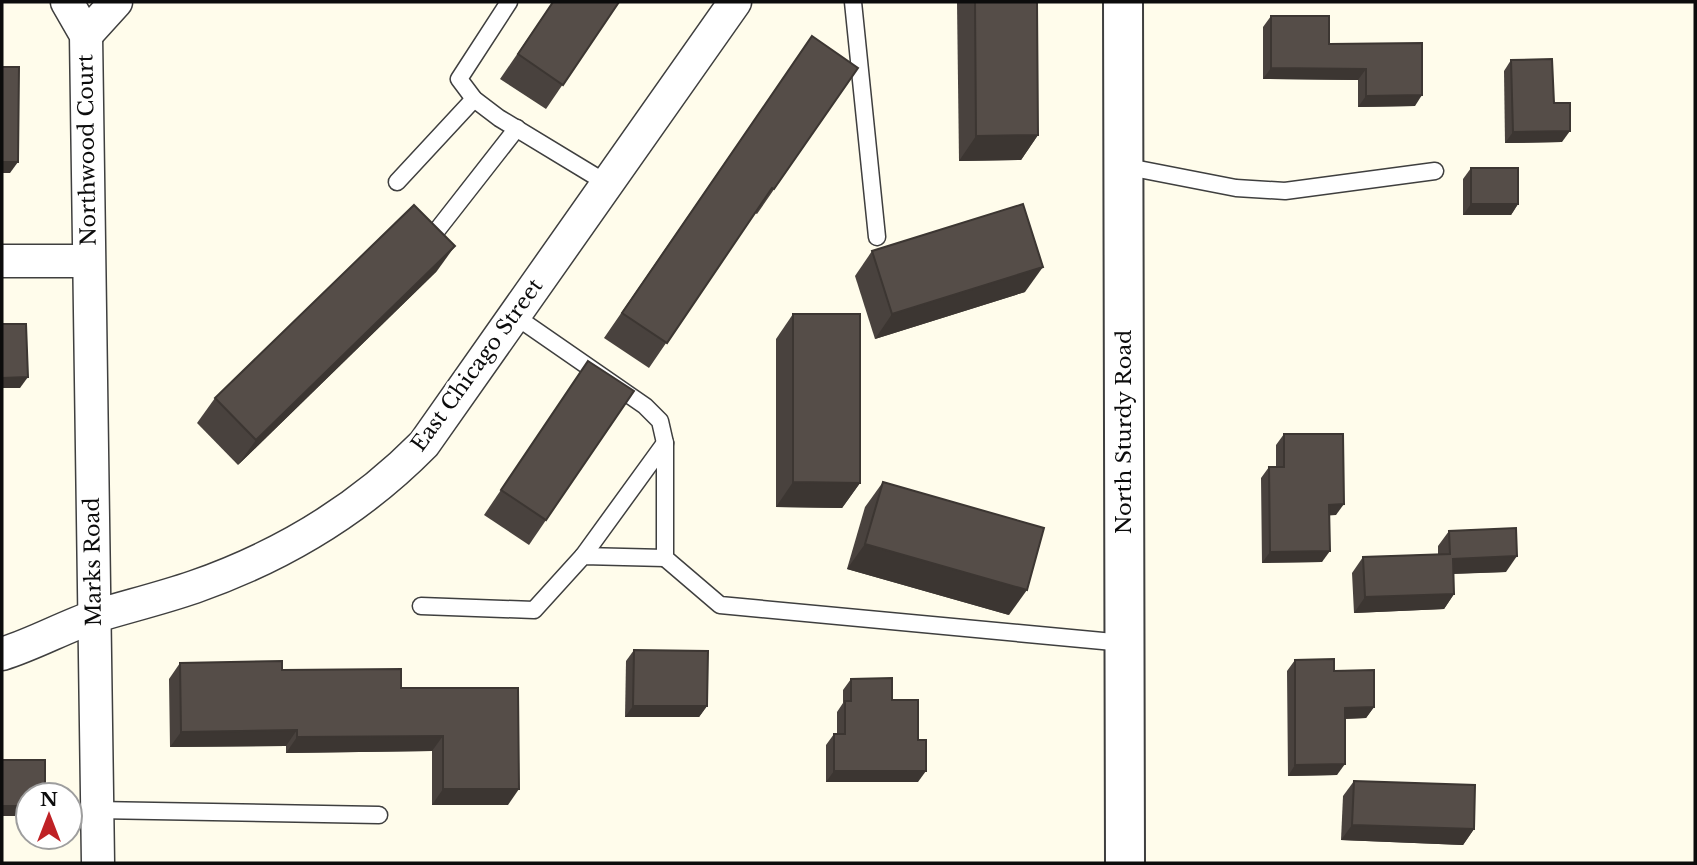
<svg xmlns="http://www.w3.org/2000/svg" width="1697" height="865" font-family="'Libre Baskerville',serif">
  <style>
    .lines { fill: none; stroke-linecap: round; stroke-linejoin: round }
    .service-casing { stroke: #3f3f3f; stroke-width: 19 }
    .minor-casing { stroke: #3f3f3f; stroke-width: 35 }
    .tertiary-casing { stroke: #3f3f3f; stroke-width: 42 }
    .service { stroke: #fff; stroke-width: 16 }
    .minor { stroke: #fff; stroke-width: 32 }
    .tertiary { stroke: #fff; stroke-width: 38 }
    .wall { fill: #49423e }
    .shaded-wall { fill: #3c3632 }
    .building { fill: #554d48; stroke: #3c3632; stroke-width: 2 }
    .labels { text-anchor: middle; stroke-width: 7; stroke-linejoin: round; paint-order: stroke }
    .street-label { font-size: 21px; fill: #0c0c0c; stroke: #fff }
  </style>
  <rect width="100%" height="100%" fill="#fffceb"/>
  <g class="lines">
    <defs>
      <g id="service">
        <polyline points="509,2 459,79 474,99 499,118 608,184"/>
        <polyline points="853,2 877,237"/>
        <polyline points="1123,166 1236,188 1285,191 1435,171"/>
        <polyline points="397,182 474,99"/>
        <polyline points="438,229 517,128"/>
        <polyline points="515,316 645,406 660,421 665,443 665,558 720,605 1124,643"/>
        <polyline points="583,556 665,443"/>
        <polyline points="421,606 534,610 583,556 665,558"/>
        <polyline points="96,810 379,815"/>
      </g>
      <g id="minor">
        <polyline points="67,2 86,35 98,863"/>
        <polyline points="86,35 116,2"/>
        <polyline points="2,261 88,261"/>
        <path d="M2,654c32,-10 62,-27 94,-38 33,-10 66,-18 98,-29 86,-30 166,-78 230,-143l311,-442"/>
      </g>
      <polyline id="tertiary" points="1123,2 1125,863"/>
    </defs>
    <!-- service casing -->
    <use href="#service" class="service-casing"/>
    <!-- minor casing -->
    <use href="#minor" class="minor-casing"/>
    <!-- tertiary casing -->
    <use href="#tertiary" class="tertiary-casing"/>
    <!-- service -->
    <use href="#service" class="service"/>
    <!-- minor -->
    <use href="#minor" class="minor"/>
    <!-- tertiary -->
    <use href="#tertiary" class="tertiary"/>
  </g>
  <!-- wall -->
  <g class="wall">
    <polygon points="553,2 619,2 546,109 500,79"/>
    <polygon points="957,2 1037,2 1038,135 1021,160 959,161"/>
    <polygon points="1271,16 1329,44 1422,43 1415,106 1358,107 1358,80 1263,79 1263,27"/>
    <polygon points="812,36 858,68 757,214 755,213 649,368 604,338"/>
    <polygon points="1511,60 1554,103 1562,142 1505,143 1504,71"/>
    <polygon points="1471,168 1518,204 1511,215 1463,215 1463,179"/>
    <polygon points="872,251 1025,292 875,339 855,276"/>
    <polygon points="437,271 238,465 197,423 215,398"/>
    <polygon points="793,314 860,483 842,508 776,507 776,339"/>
    <polygon points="588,361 634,391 529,545 484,515"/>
    <polygon points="1284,434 1336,515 1330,515 1322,562 1262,563 1261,478 1269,467 1276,467 1276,445"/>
    <polygon points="883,482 1009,615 847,569 865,507"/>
    <polygon points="1449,531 1506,572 1454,574 1454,594 1444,609 1354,613 1352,573 1363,557 1438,554 1438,546"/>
    <polygon points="634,650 707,706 699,717 625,717 626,661"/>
    <polygon points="1295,660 1334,671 1374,707 1366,718 1345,719 1337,775 1288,776 1287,671"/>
    <polygon points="180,663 282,670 401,688 508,805 432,805 432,751 286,753 286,746 170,747 169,679"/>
    <polygon points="851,679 892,700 918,782 826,782 826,745 834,734 837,734 837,712 843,703 843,690"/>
    <polygon points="1354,781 1474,829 1463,845 1341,840 1343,796"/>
  </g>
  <!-- shaded-wall -->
  <g class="shaded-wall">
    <polygon points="1271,68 1366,69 1358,80 1263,79"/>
    <polygon points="1422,95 1415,106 1358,107 1366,96"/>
    <polygon points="1570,131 1562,142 1505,143 1513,132"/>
    <polygon points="1038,135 1021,160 959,161 976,136"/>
    <polygon points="2,162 18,162 10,173 2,173"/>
    <polygon points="1471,204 1518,204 1511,215 1463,215"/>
    <polygon points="455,246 437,271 238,465 256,440"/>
    <polygon points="1043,267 1025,292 875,339 892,314"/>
    <polygon points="28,377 20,388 2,388 2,378"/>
    <polygon points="793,482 860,483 842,508 776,507"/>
    <polygon points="1344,504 1336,515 1322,516 1329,505"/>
    <polygon points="865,544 1027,590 1009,615 847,569"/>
    <polygon points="1330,551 1322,562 1262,563 1270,552"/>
    <polygon points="1517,556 1506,572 1442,574 1453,559"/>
    <polygon points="1454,594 1444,609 1354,613 1365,597"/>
    <polygon points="633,706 707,706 699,717 625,717"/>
    <polygon points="1374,707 1366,718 1337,719 1345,708"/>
    <polygon points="297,730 286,746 170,747 181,732"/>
    <polygon points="443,736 432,751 286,753 297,737"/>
    <polygon points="1345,764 1337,775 1288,776 1295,765"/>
    <polygon points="834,771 926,771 918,782 826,782"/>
    <polygon points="443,789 519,789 508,805 432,805"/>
    <rect x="2" y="806" width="26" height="10"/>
    <polygon points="1352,825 1474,829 1463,845 1341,840"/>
  </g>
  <!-- building -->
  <g class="building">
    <polygon points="553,2 619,2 563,85 518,54"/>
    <polygon points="975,2 1037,2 1038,135 976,136"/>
    <polygon points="1271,16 1329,16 1329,44 1422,43 1422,95 1366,96 1366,69 1271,68"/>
    <polygon points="812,36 858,68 774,189 772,188 667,343 622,313"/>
    <polygon points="1552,59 1554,103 1570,103 1570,131 1513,132 1511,60"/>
    <polygon points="2,67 19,67 18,162 2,162"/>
    <rect x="1471" y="168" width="47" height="36"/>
    <polygon points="1023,204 1043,267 892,314 872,251"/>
    <polygon points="414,205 455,246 256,440 215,398"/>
    <polygon points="793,314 860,314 860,483 793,482"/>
    <polygon points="2,324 26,324 28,377 2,378"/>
    <polygon points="588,361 634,391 546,520 501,490"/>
    <polygon points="1284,434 1343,434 1344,504 1329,505 1330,551 1270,552 1269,467 1284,467"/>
    <polygon points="883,482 1044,528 1027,590 865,544"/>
    <polygon points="1516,528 1517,556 1453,559 1454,594 1365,597 1363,557 1450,554 1449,531"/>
    <polygon points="634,650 708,651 707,706 633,706"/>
    <polygon points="1334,659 1334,671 1374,670 1374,707 1345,708 1345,764 1295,765 1295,660"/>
    <polygon points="282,661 282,670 401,669 401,688 518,688 519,789 443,789 443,736 297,737 297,730 181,732 180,663"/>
    <polygon points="892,678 892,700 918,700 918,740 926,740 926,771 834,771 834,734 845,734 845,701 851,701 851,679"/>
    <polygon points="2,760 45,760 45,795 28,795 28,806 2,806"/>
    <polygon points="1354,781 1475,785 1474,829 1352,825"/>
  </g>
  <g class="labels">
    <!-- street labels -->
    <g class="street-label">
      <text transform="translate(87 150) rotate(-91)" y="7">Northwood Court</text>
      <text transform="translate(477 365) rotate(-54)" y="7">East Chicago Street</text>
      <text transform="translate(1124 432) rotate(-90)" y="7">North Sturdy Road</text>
      <text transform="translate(93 562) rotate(-91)" y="7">Marks Road</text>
    </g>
  </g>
  <!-- border -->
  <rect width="1697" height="865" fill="none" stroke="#0c0c0c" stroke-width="7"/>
  <!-- north arrow -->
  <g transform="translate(49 816)"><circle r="33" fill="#ffffff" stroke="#9e9e9e" stroke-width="2"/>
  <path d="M0-5L12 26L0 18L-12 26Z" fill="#bf2125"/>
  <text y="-10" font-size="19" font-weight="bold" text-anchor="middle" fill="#0c0c0c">N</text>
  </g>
</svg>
